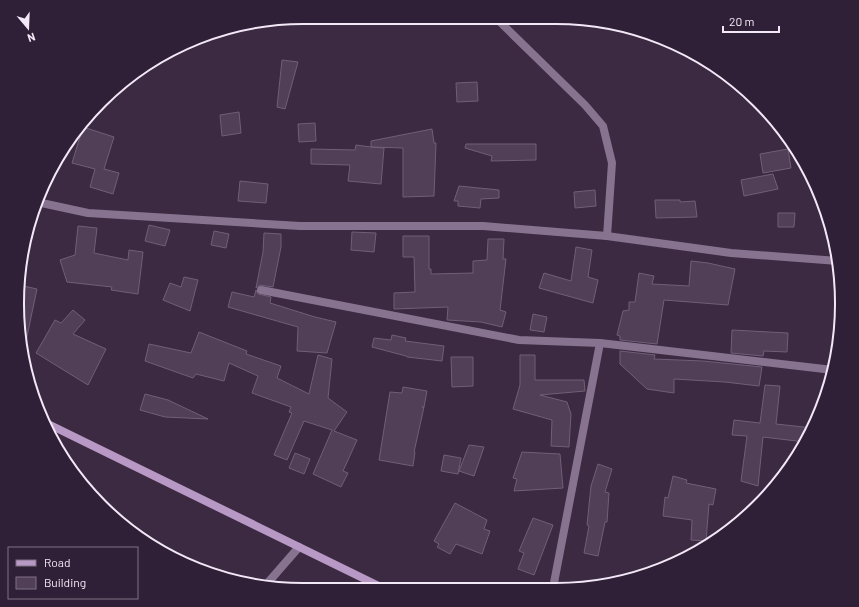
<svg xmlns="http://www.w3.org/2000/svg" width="859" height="607" font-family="Barlow,sans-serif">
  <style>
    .building { fill: #503f57; stroke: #715e78 }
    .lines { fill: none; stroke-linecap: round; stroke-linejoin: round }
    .minor { stroke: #87738f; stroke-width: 8 }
    .secondary { stroke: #b898c4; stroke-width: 8 }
    .rim { fill: none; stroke: #f3e8f7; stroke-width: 2 }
  </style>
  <rect width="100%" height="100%" fill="#3b2a41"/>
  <!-- building -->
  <g class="building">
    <polygon points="282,60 298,62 285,109 277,107"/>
    <polygon points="477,82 478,101 457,102 456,83"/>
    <polygon points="239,112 241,133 222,136 220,115"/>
    <polygon points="315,123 316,141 299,142 298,124"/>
    <polygon points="83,127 114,137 104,169 119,173 113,194 90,187 95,169 72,163"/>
    <polygon points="432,129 434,143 436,143 434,196 403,197 403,148 371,147 384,148 381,184 348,181 350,165 311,164 311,149 355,150 356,145 371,147 371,141"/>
    <polygon points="466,144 536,144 536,160 491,161 492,156 465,148"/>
    <polygon points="788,149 791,168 763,173 760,154"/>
    <polygon points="773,174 778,189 744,196 741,180"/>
    <polygon points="240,181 268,184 266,203 238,201"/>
    <polygon points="459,186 499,190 499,198 481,199 480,208 458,206 458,201 454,201"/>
    <polygon points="595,190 596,206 575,208 574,192"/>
    <polygon points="655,200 680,200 680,202 695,201 697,217 656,218"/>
    <polygon points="778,213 795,213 794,227 778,227"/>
    <polygon points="149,225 170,230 165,246 145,241"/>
    <polygon points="78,226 97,228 94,253 128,260 129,250 143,252 138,294 111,290 112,287 67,282 60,260 75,255"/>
    <polygon points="214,231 229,234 226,248 211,245"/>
    <polygon points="352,232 376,233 374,252 351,250"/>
    <polygon points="264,233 281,234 281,247 273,287 260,285 256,288 263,252"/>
    <polygon points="403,236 429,236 429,269 431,269 431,274 473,273 473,261 487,260 488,239 504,239 503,259 506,259 500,310 506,312 502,327 481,322 447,320 448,307 394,309 394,293 415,292 414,257 403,257"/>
    <polygon points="576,247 592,250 588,277 598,280 593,303 539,288 544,273 571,281"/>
    <polygon points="691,261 708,263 735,269 728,305 664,300 657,344 620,340 620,336 617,335 623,311 629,310 629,302 635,302 639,273 654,276 652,284 689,286"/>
    <polygon points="184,277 198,280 190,311 163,300 170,283 181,287"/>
    <polygon points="19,285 37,289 26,341 19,340"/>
    <polygon points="256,290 258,294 271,297 270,303 315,317 336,322 327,353 297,351 298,327 228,307 232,292 254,297"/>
    <polygon points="73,310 85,320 73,334 106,349 88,385 36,353 55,320 61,323"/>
    <polygon points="533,314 547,317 544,332 530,330"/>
    <polygon points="732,330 788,333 787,352 764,351 763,356 731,353"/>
    <polygon points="199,332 247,351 246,354 281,366 277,378 309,394 318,355 332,359 328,398 347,412 334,431 357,440 343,471 348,473 341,487 313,474 332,430 304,421 287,460 274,455 292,413 289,412 291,407 252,393 258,376 229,363 224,381 196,374 193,378 145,361 149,344 191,353"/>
    <polygon points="392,335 406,338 405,341 444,346 442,361 407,357 406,356 372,347 374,338 391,340"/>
    <polygon points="620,351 655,355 654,359 703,361 762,367 759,386 725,382 674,379 674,393 647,389 620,364"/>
    <polygon points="520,355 535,355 535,380 584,380 585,391 540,395 567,402 571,414 569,447 551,446 552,420 513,409 520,385"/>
    <polygon points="451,357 473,357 473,386 452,387"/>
    <polygon points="765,385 780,386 776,424 813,428 805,442 763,437 758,486 741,481 747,436 732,435 734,420 760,423"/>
    <polygon points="403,387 427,391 424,407 422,407 424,407 414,452 415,452 413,466 379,460 390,392 402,393"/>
    <polygon points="145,394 168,400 208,419 165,417 140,410"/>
    <polygon points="469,445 484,447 474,476 459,471"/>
    <polygon points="522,452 560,454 563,488 514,491 517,479 513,478"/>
    <polygon points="295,453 310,459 304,474 289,468"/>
    <polygon points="444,455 461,458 458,474 441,471"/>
    <polygon points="598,464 612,469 605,492 609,493 607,522 605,522 598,556 584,553 589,526 587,525 591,486"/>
    <polygon points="673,476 687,480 686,483 716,489 713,505 709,504 706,541 691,540 692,520 663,516 665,497 668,498"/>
    <polygon points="455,503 487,520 484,529 490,531 482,554 456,544 450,554 437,547 439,544 434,541"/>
    <polygon points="533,518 553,525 534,575 518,569 524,553 519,551"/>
  </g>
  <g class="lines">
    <!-- minor -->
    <g class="minor">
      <polyline points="499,21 585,105 603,126 612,163 607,236"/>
      <polyline points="37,202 88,213 300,226 483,226 607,236 731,253 838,261"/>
      <polyline points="261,290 519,340 600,343 833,370"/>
      <polyline points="265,586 299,547"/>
      <polyline points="553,588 600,343"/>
    </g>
    <!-- secondary -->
    <polyline class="secondary" points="44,422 385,589"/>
  </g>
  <!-- crop -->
  <path d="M0 0H859V607H0ZM303 24H556A279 279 0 0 1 835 303V304A279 279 0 0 1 556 583H303A279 279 0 0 1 24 304V303A279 279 0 0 1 303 24Z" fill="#302037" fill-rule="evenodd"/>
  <path class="rim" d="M303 24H556A279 279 0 0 1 835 303V304A279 279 0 0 1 556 583H303A279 279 0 0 1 24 304V303A279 279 0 0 1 303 24Z"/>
  <!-- legend -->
  <rect x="8" y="547" width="130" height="52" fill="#302037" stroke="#7e7084"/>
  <rect x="16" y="560" width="20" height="6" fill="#b898c4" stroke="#7e7084"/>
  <text x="44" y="567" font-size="12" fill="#f3e8f7">Road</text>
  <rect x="16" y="577" width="20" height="12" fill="#503f57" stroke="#7e7084"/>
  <text x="44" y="587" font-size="12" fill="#f3e8f7">Building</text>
  <!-- north arrow -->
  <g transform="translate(28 28) rotate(161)" stroke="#302037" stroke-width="3" paint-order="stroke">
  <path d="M0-3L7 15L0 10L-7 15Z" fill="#f3e8f7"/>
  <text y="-6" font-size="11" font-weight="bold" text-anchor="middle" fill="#f3e8f7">N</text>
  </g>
  <!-- scale -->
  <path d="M723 26v6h56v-6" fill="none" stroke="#f3e8f7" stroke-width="2"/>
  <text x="729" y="26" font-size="12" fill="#f3e8f7" stroke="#302037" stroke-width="3" paint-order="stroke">20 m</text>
</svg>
